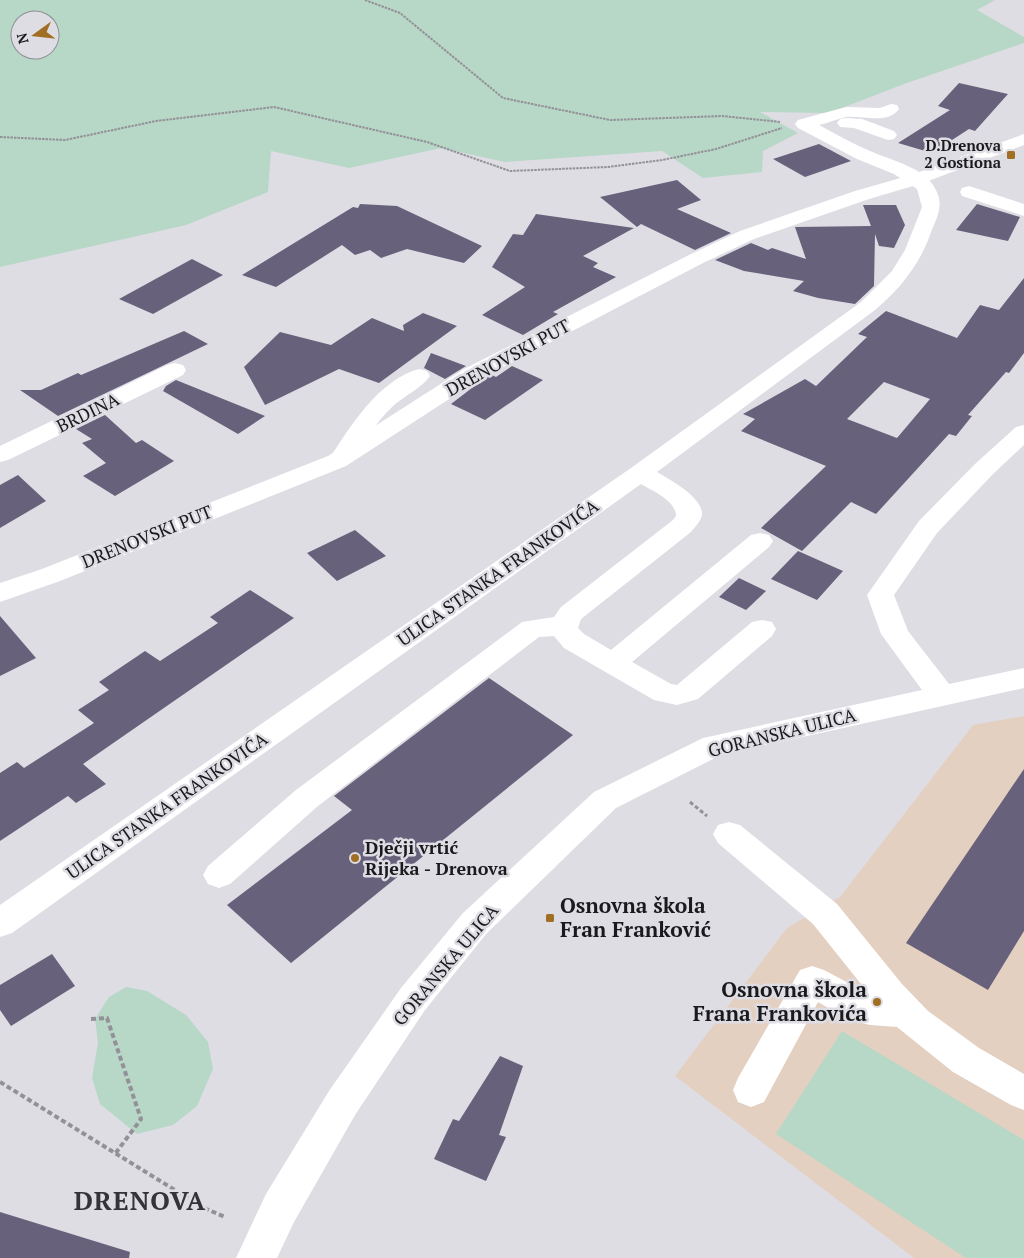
<svg xmlns="http://www.w3.org/2000/svg" width="1024" height="1258" font-family="'PT Serif',serif">
  <style>
    .education { fill: #e4d0c1 }
    .green { fill: #b7d7c7; fill-rule: evenodd }
    .building { fill: #68617b; fill-rule: evenodd }
    .lines { fill: none; stroke-linecap: round; stroke-linejoin: round }
    .path-far2 { stroke: #939197; stroke-width: 2; stroke-dasharray: 2.5 1; stroke-linecap: butt }
    .path-far1 { stroke: #939197; stroke-width: 3; stroke-dasharray: 4 2.5; stroke-linecap: butt }
    .path { stroke: #939197; stroke-width: 4; stroke-dasharray: 5 3; stroke-linecap: butt }
    .minor { fill: #fff; fill-rule: evenodd }
    .major { fill: #fff; fill-rule: evenodd }
    .poi-dot { fill: #a16f24; stroke: #dfdde4; stroke-width: 2 }
    .labels { text-anchor: middle; stroke-width: 5; stroke-linejoin: round; paint-order: stroke }
    .far-poi-label { font-size: 15px; font-weight: bold; fill: #1a191c; stroke: #dfdde4; text-anchor: end }
    .street-label { font-size: 18px; fill: #1a191c; stroke: #dfdde4 }
    .poi-label { font-size: 18px; font-weight: bold; fill: #1a191c; stroke: #dfdde4; text-anchor: start }
    .near-poi-label { font-size: 21px; font-weight: bold; fill: #1a191c; stroke: #dfdde4; text-anchor: start }
    .near-district-label { font-size: 26px; font-weight: bold; letter-spacing: 1px; fill: #343338; stroke: #dfdde4 }
  </style>
  <rect width="100%" height="100%" fill="#dfdde4"/>
  <!-- education -->
  <polygon class="education" points="1024,716 1024,1258 914,1258 675,1076 787,928 840,897 973,725"/>
  <!-- green -->
  <g class="green">
    <path d="M0,0h995l-18,10 47,27v6l-120,41 -75,29 -69,-1 38,21 -35,18 -1,21 -59,6 -41,-27 -157,11 -64,-14 -92,20 -78,-17 -3,41 -82,33 -186,42zM20,20h30v30h-30z"/>
    <polygon points="126,987 147,991 186,1015 208,1042 213,1069 197,1106 173,1125 137,1134 100,1104 92,1078 98,1043 95,1019 109,997"/>
    <polygon points="842,1031 1024,1140 1024,1258 966,1258 776,1134"/>
  </g>
  <!-- building -->
  <g class="building">
    <polygon points="959,83 1008,94 975,131 969,129 932,153 898,143 950,110 938,106"/>
    <polygon points="819,144 851,161 805,177 773,159"/>
    <polygon points="677,180 701,200 677,209 731,233 695,250 641,224 637,227 600,197"/>
    <polygon points="360,204 397,206 482,246 464,263 407,249 381,258 370,250 355,255 342,245 276,287 242,275 353,207 358,208"/>
    <polygon points="977,204 1020,217 1008,241 956,230"/>
    <polygon points="863,205 896,205 905,225 894,248 879,246 875,234 874,286 855,304 818,298 793,291 804,281 744,271 715,260 751,243 768,250 772,248 806,259 795,227 871,226"/>
    <polygon points="536,214 634,228 583,256 598,263 593,267 616,277 553,312 558,314 523,335 482,315 525,287 492,267 513,234 523,235"/>
    <polygon points="192,259 223,275 153,314 119,299"/>
    <path d="M1024,278v75l-15,20 -3,-1 -38,43 4,1 -16,20 -7,-2 -73,80 -25,-12 -49,49 -41,-23 65,-62 -85,-35 14,-12 -12,-5 62,-35 11,7 51,-49 -9,-3 28,-23 71,27 23,-33 19,5zM884,382l46,17 -33,39 -50,-19z"/>
    <polygon points="423,313 457,326 379,383 339,369 265,405 244,367 280,332 331,345 372,318 404,331 403,325"/>
    <polygon points="184,331 208,344 58,416 20,390 41,390 78,373 81,375"/>
    <polygon points="431,353 466,366 445,379 424,368"/>
    <polygon points="512,366 543,380 485,420 451,404 481,381 492,375 496,377"/>
    <polygon points="176,380 265,416 238,434 163,391 166,386"/>
    <polygon points="105,415 136,443 142,440 174,461 115,496 83,476 106,463 82,443 92,439 76,429"/>
    <polygon points="18,475 46,501 0,528 0,485"/>
    <polygon points="355,530 386,556 337,581 307,553"/>
    <polygon points="798,551 843,571 817,600 771,579"/>
    <polygon points="739,578 766,591 746,610 719,597"/>
    <polygon points="250,590 294,618 83,764 106,784 76,803 68,796 0,841 0,773 17,762 24,768 94,723 78,710 109,690 99,682 145,651 160,661 218,623 210,617"/>
    <polygon points="0,616 36,658 0,676"/>
    <polygon points="489,678 573,735 291,963 227,905 352,810 334,796"/>
    <polygon points="1024,769 1024,931 988,990 906,943"/>
    <polygon points="52,954 75,986 11,1026 0,1010 0,985"/>
    <polygon points="500,1056 523,1066 499,1135 506,1137 486,1181 434,1159 453,1119 459,1121"/>
    <polygon points="0,1212 130,1252 129,1258 0,1258"/>
  </g>
  <g class="lines">
    <!-- path-far2 -->
    <g class="path-far2">
      <polyline points="365,0 400,13 503,98 610,120 722,116 781,122"/>
      <polyline points="0,137 65,140 156,121 274,107 427,142 510,171 608,167 662,160 716,149 782,128"/>
    </g>
    <!-- path-far1 -->
    <polyline class="path-far1" points="690,802 707,816"/>
    <!-- path -->
    <g class="path">
      <polyline points="91,1019 107,1018 141,1119 115,1154"/>
      <polyline points="0,1082 204,1208 225,1217"/>
    </g>
    <!-- minor -->
    <g class="minor">
      <path d="M891,104l6,1 2,4c-11,16 -37,6 -53,8 -9,2 -18,6 -27,8 17,9 34,19 51,26 22,10 60,17 68,44 5,14 -3,26 -8,40 -11,30 -30,54 -55,75l-218,162c12,7 47,26 45,43 -1,6 -7,12 -11,17l-110,87 -3,9 6,6 27,16 140,-115 9,-2 9,2 4,6 -4,6 -137,115 39,22 6,1 75,-63 10,-2 10,2 4,7 -4,7 -74,63 -21,6 -23,-5 -90,-52 -10,-12 -15,1 -221,169 -88,78 -11,4 -11,-4 -5,-9 5,-9 88,-76 226,-168 32,-5 7,-10 112,-87 3,-4c0,-15 -23,-25 -35,-32l-629,449 -12,4v-32l631,-437 230,-166 31,-31 13,-21 17,-43 -5,-18 -23,-15 -37,-15 -59,-31 -3,-4 3,-4 48,-13 34,1z"/>
      <polygon points="846,118 862,119 894,131 897,135 894,139 888,140 854,128 840,127 837,123 840,119"/>
      <polygon points="969,186 1024,204 1024,216 962,196 960,192 962,188"/>
      <polygon points="175,363 183,365 186,370 183,375 8,460 0,462 0,446 167,365"/>
      <path d="M419,369l8,2 3,5c-7,11 -26,20 -37,30 -18,17 -29,37 -43,57l-8,2 -8,-2 -4,-5c20,-32 50,-79 89,-89z"/>
      <polygon points="1024,425 1024,445 993,474 937,533 894,595 908,631 949,684 1024,668 1024,688 721,755 616,808 487,933 425,1010 355,1115 294,1222 277,1258 236,1258 266,1194 329,1091 401,988 463,913 594,792 703,738 922,690 881,634 867,595 919,521 975,464 1016,427"/>
      <polygon points="729,822 740,825 837,904 902,984 928,1011 979,1048 1024,1074 1024,1110 1011,1105 953,1072 897,1027 870,1025 857,1022 845,1018 818,1002 764,1102 751,1107 738,1102 733,1090 738,1078 800,970 812,966 824,970 869,994 813,924 718,843 713,834 718,825"/>
    </g>
    <!-- major -->
    <polygon class="major" points="1024,134 1024,145 923,183 869,199 754,239 705,262 480,379 346,466 60,581 0,602 0,583 42,569 328,456 464,369 691,254 740,231 855,191 911,175"/>
  </g>
  <!-- markers -->
  <g class="poi-dot">
    <rect x="1006" y="150" width="10" height="10" rx="2.5"/>
    <circle cx="355" cy="858" r="5"/>
    <rect x="545" y="913" width="10" height="10" rx="2.5"/>
    <circle cx="877" cy="1002" r="5"/>
  </g>
  <g class="labels">
    <!-- far-poi labels -->
    <g class="far-poi-label">
      <text x="1001" y="151">D.Drenova<tspan x="1001" dy="17">2 Gostiona</tspan></text>
    </g>
    <!-- street labels -->
    <g class="street-label">
      <text transform="translate(508 358) rotate(-29)" y="6">DRENOVSKI PUT</text>
      <text transform="translate(88 413) rotate(-26)" y="6">BRDINA</text>
      <text transform="translate(147 537) rotate(-22)" y="6">DRENOVSKI PUT</text>
      <text transform="translate(498 573) rotate(-35)" y="6">ULICA STANKA FRANKOVIĆA</text>
      <text transform="translate(782 733) rotate(-14)" y="6">GORANSKA ULICA</text>
      <text transform="translate(167 806) rotate(-35)" y="6">ULICA STANKA FRANKOVIĆA</text>
      <text transform="translate(446 965) rotate(-50)" y="6">GORANSKA ULICA</text>
    </g>
    <!-- poi labels -->
    <g class="poi-label">
      <text x="365" y="854">Dječji vrtić<tspan x="365" dy="21">Rijeka - Drenova</tspan></text>
    </g>
    <!-- near-poi labels -->
    <g class="near-poi-label">
      <text x="560" y="913">Osnovna škola<tspan x="560" dy="24">Fran Franković</tspan></text>
      <text x="867" y="997" text-anchor="end">Osnovna škola<tspan x="867" dy="24">Frana Frankovića</tspan></text>
    </g>
    <!-- near-district labels -->
    <g class="near-district-label">
      <text x="140" y="1210">DRENOVA</text>
    </g>
  </g>
  <!-- north arrow -->
  <g transform="translate(35 35) rotate(255)"><circle r="24" fill="#dfdde4" stroke="#908f94"/>
  <path d="M0-4L9 19L0 12L-9 19Z" fill="#a16f24"/>
  <text y="-8" font-size="14" font-weight="bold" text-anchor="middle" fill="#1a191c">N</text>
  </g>
</svg>
